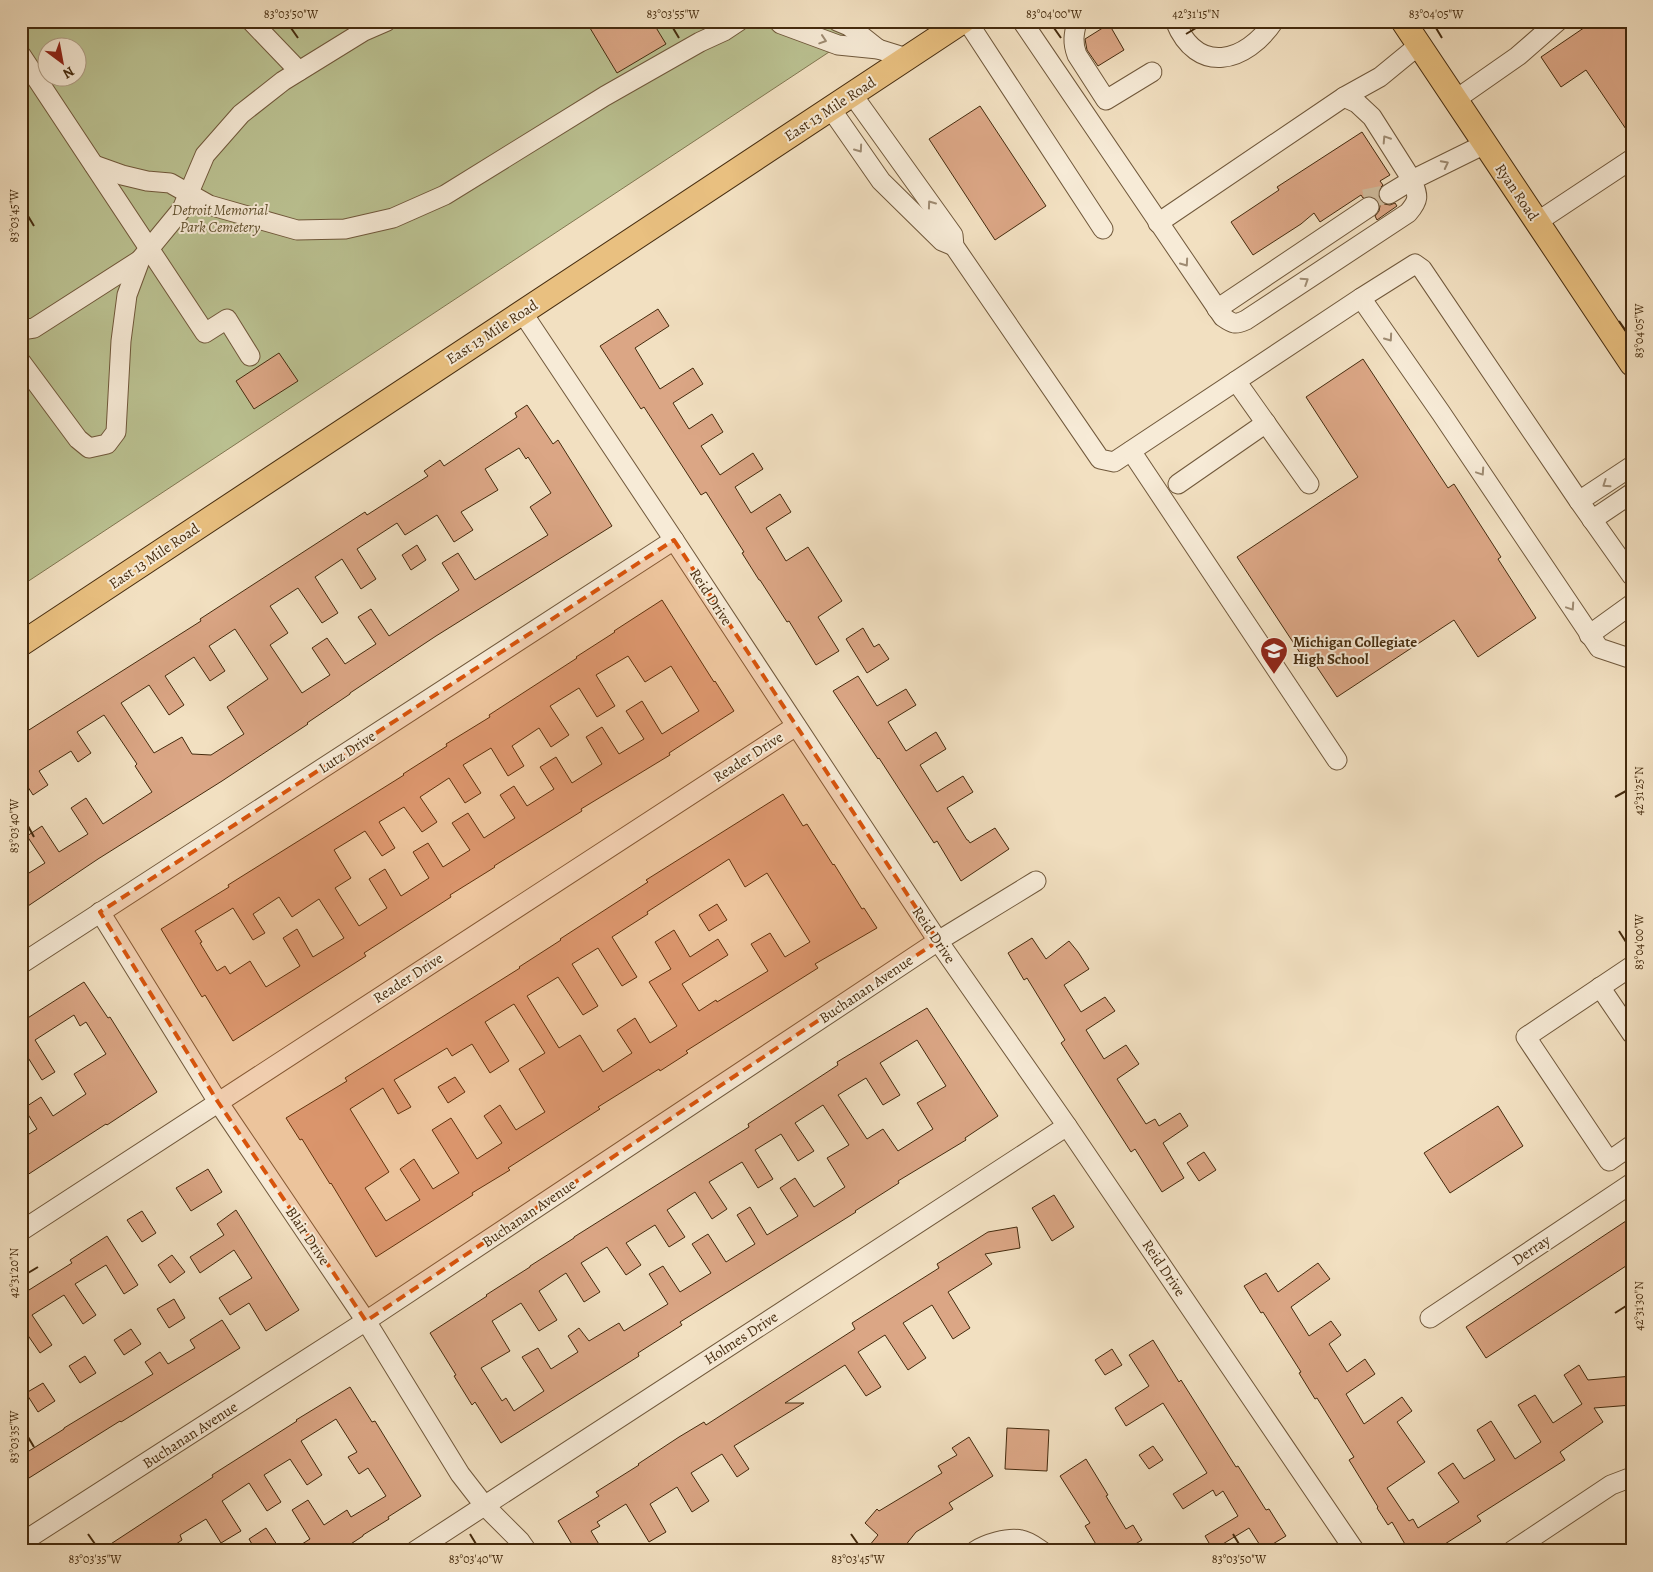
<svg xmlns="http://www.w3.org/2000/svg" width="1653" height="1572" font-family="Alegreya,serif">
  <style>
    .green { fill: #bbc292; stroke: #807650; fill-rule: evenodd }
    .building { fill: #dba685; stroke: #452b0e; fill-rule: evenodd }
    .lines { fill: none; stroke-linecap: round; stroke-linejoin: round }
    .minor-tunnel { stroke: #cfbc9d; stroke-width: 19; stroke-dasharray: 19 9; stroke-linecap: butt }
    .minor-casing { stroke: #70583b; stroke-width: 21 }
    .major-casing { stroke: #452b0e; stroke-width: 26 }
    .minor { stroke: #f7ebd7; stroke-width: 19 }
    .major { stroke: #e9c080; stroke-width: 24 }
    .oneway { stroke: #9e8b72 }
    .marked { fill: #d8540c; fill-opacity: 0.2; stroke: #d8540c; stroke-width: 4; stroke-dasharray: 10 6; stroke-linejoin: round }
    .ticks { fill: none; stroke: #452b0e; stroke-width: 2 }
    .labels { text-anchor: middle; stroke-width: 4; stroke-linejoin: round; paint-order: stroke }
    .street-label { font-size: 15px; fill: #452b0e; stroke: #f7ebd7 }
    .park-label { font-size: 15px; font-style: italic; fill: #62512f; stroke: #f7ebd7 }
    .poi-label { font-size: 15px; font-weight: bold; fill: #452b0e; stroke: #f7ebd7; text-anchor: start }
    .neatline { fill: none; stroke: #452b0e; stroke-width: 2 }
    .ticks-label { font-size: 12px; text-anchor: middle; fill: #452b0e }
  </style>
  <rect width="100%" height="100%" fill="#f2e0c1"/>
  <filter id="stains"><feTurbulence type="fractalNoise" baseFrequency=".004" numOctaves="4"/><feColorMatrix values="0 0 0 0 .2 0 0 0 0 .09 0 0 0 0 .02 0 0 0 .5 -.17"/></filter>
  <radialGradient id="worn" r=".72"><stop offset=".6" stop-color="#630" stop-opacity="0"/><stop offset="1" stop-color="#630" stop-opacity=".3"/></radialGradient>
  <!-- green -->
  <path class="green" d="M21,21h855l-855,565zM48,48h30v30h-30z"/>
  <!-- building -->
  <g class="building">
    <polygon points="600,21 652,21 666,44 617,73 590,28"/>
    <polygon points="1594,21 1632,21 1632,138 1586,70 1561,87 1541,57"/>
    <polygon points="1109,24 1124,50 1098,66 1087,50 1085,39"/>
    <polygon points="980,106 1046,206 995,240 929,139"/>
    <polygon points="1362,132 1390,175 1380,181 1383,185 1379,189 1378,194 1379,199 1384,204 1390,205 1395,203 1397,206 1377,220 1375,216 1379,211 1380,206 1379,201 1373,197 1368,196 1363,198 1361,195 1320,222 1314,213 1301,224 1253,255 1231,222 1279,190 1277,187"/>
    <polygon points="658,309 669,326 635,348 660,389 693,368 703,384 673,403 689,429 712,414 723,432 701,446 720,475 753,453 763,469 735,487 751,513 780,494 791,512 766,528 786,561 808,547 842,601 818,617 839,651 816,665 789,621 787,622 760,580 759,580 742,553 744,552 706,492 701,495 644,407 641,409 600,346"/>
    <polygon points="279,353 298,381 254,409 236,381"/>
    <polygon points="1363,359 1448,488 1454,484 1501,557 1498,559 1536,618 1478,657 1454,620 1337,697 1313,661 1308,665 1237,557 1358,477 1306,397"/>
    <path d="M527,405l26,39 5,-4 54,86 -176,110 -86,57v1l-43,29 1,1 -86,57 -124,78 -70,47 -7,-11v-17l24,-15 -18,-27 15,-10 17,26 29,-18 -17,-26 15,-10 17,26 49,-32 -17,-26 2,-2 -33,-49 -27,17 14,21 -13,9 -7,-11 -32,20 9,14 -15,10 -12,-19v-41l180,-114 -1,-2 165,-107 2,3 61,-39 -4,-5 16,-11 4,6 73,-49 -2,-4zM519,448l7,11 2,-2 23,36 -21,14 18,28 -73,45 -17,-27 -16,10 17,27 -70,46 -18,-27 -13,8 18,27 -31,20 -18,-26 -15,10 18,27 -28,18 -32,-48 18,-12 -18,-27 28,-18 24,35 16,-10 -23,-36 27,-18 19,30 15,-10 -19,-30 40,-26 8,12 32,-20 17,27 19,-12 -12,-18 37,-22 -13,-21zM235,629l33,50 -41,28 17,27 -33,21 -19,-1 -10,-17 -28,16 -33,-50 28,-18 20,30 15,-10 -19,-29 29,-19 16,24 15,-10 -16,-25z"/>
    <polygon points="417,545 426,560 411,570 402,555"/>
    <path d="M662,600l52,82 1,-1 19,30 -65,42 1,2 -89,54 1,2 -88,55 1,1 -45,28 1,2 -87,56 2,3 -133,85 -28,-46 -3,2 -41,-68 68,-42 -1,-2 176,-110 -1,-1 44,-28 -1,-2 44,-27 -1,-2 88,-57 -1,-1 39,-25 -1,-1zM628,656l17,26 26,-16 28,45 -37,23 -20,-33 -16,10 18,28 -25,15 -17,-27 -16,10 16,27 -30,19 -16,-26 -16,10 14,22 -27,17 -13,-20 -14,9 15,23 -31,20 -16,-25 -16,10 18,27 -27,17 -15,-24 -15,9 16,26 -28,18 -16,-27 -16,10 18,29 -28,18 -24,-38 16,-10 -17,-28 31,-19 17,25 13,-8 -16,-26 25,-15 18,25 15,-10 -17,-25 29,-19 16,25 16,-10 -18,-28 28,-17 17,28 16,-10 -12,-20 27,-18 12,19 18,-12 -19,-29 29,-18 18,29 18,-11 -19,-31zM279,897l13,20 27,-18 25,39 -31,19 -16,-28 -14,9 17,28 -34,21 -16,-26 -20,13 -5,-8 -8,5 -17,-28 2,-1 -7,-11 38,-23 20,32 12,-7 -12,-19z"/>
    <polygon points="863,628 874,647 879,644 889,659 867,673 846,639"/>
    <polygon points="858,676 877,706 906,689 916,705 888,722 906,751 936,732 946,749 920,765 937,792 963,776 973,792 947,808 967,840 968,840 970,843 995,828 1009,849 961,881 937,841 934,843 879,758 878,759 833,691"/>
    <path d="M783,794l20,32 4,-2 26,41 1,-1 28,45 2,-1 13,20 -62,36 3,4 -132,83 2,2 -28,18 -1,-2 -61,38 2,2 -92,59 2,2 -38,23 1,2 -97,62 -45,-74 -1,1 -28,-45 -2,1 -14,-22 61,-37 -2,-3 175,-110 -1,-1 42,-27 -1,-1 88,-57 -2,-2zM729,859l16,28 22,-14 43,69 -25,15 -15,-24 -19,11 17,27 -51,31 -1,-2 -17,11 -17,-27 46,-29 -10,-16 -28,18 -16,-27 -19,12 16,27 -22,13 28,44 -27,17 -15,-25 -18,12 15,23 -29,19 -23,-37 -21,13 -32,-52 31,-19 25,38 15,-9 -26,-42 26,-16 24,38 15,-9 -25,-40 36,-23 -1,-2zM514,1004l31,49 -26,16 26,43 -29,18 -16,-25 -16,11 18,27 -25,16 -26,-41 -19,12 27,43 -26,16 -19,-30 -14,10 20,31 -34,21 -21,-33 24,-16 -39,-63 33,-21 15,26 13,-7 -17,-27 53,-32 5,8 20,-12 18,29 19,-12 -24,-39z"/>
    <polygon points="717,904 727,920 709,931 699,915"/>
    <polygon points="1032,938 1046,959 1069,941 1078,952 1089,969 1064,985 1081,1012 1105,997 1115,1011 1086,1030 1104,1059 1126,1045 1139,1064 1117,1079 1146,1124 1155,1119 1159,1126 1180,1113 1188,1126 1163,1143 1184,1178 1162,1192 1135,1149 1131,1152 1061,1043 1065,1040 1027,978 1024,980 1008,953"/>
    <polygon points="84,982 108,1018 110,1017 157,1092 107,1125 106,1124 21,1179 21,1139 37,1129 24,1108 41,1097 53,1116 86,1094 74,1074 106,1054 86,1022 80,1026 74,1015 35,1040 55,1072 42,1080 22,1048 21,1049 21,1017 23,1021"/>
    <path d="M927,1008l71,108 -33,22 1,2 -68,41 1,2 -44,28 1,1 -176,110 2,3 -44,28 1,3 -138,87 -26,-41 -3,3 -18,-29 2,-1 -26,-42 57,-37 -1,-1 44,-28v-1l44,-28v-1l175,-110 -1,-3 90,-59 -1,-3zM917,1040l29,46 -29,17 16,26 -35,22 -15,-22 -16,10 -29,-44 28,-17 17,27 17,-10 -20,-32zM823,1105l26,40 -22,13 18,29 -31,20 -19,-29 -15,10 18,28 -31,19 -17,-28 -13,8 18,29 -29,18 -18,-28 -16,10 19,29 -31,19 -17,-26 -14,8 19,30 -44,27 -5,-8 -30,18 -10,-13 -11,8 10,16 -27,17 -13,-21 -16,9 22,34 -30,20 -8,-13 -4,3 -21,-33 29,-17 -18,-30 29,-18 18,28 18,-11 -18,-29 27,-18 18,29 16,-10 -19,-29 26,-16 19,28 15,-10 -15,-22 29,-18 14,22 16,-10 -18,-27 28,-18 17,27 15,-10 -18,-27 33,-20 16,26 15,-9 -18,-29 26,-16 17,27 16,-10 -19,-28z"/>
    <polygon points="455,1077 465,1092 448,1103 438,1087"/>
    <polygon points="1498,1106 1523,1146 1450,1193 1424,1153"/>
    <polygon points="1204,1152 1216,1170 1199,1181 1187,1163"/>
    <polygon points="208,1169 222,1192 191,1211 176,1188"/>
    <polygon points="1054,1195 1074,1227 1052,1241 1032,1208"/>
    <polygon points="236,1210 299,1310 266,1331 249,1303 230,1315 219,1298 252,1278 234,1250 200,1273 190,1257 224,1235 217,1224"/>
    <polygon points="142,1211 156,1233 142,1242 127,1220"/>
    <polygon points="1632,1217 1632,1262 1486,1358 1466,1327"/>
    <polygon points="1017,1227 1020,1248 985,1254 992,1264 948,1292 970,1328 953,1339 932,1305 903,1323 926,1358 908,1370 885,1335 858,1352 881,1387 866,1396 845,1365 785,1403 804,1403 734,1446 749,1469 737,1477 722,1454 691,1473 709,1501 692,1512 677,1487 650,1504 666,1532 649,1542 626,1504 597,1522 600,1526 591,1531 603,1551 576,1551 558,1521 599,1496 596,1492 639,1465 638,1464 679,1437 704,1422 706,1425 855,1329 852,1323 939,1268 937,1264 988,1232"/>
    <polygon points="107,1236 138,1285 124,1294 106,1265 75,1284 96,1315 83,1324 64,1295 32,1315 52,1345 40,1353 27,1334 21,1337 21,1295 72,1263 70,1260"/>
    <polygon points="172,1255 185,1272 170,1283 158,1265"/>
    <polygon points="1318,1263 1330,1279 1291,1307 1309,1336 1331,1321 1341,1335 1329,1344 1347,1372 1365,1359 1375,1374 1346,1394 1364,1424 1402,1397 1412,1411 1397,1422 1425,1462 1387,1488 1409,1521 1413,1519 1418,1528 1459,1502 1438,1473 1453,1463 1464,1479 1495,1460 1477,1430 1491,1421 1515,1459 1541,1442 1518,1405 1535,1395 1553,1423 1582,1404 1564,1375 1579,1365 1588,1380 1632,1376 1632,1405 1594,1408 1603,1422 1560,1452 1565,1460 1477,1516 1481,1521 1434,1551 1409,1551 1392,1522 1388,1525 1377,1508 1378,1507 1349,1460 1354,1457 1317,1398 1315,1399 1299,1373 1301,1372 1263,1312 1261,1313 1244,1286 1266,1273 1278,1292"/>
    <polygon points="174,1299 185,1318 169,1328 157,1309"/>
    <polygon points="222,1320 240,1348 121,1422 120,1421 21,1483 21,1456 64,1429 64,1428 153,1374 145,1362 160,1352 168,1364 195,1348 190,1340"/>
    <polygon points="131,1329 141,1344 124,1355 114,1340"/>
    <polygon points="1153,1340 1179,1382 1181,1380 1236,1467 1238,1466 1266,1510 1269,1509 1286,1536 1263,1550 1249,1528 1213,1550 1205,1536 1238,1516 1223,1491 1216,1496 1213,1490 1183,1509 1173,1494 1207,1473 1163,1403 1126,1426 1115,1408 1149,1386 1129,1355"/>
    <polygon points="1112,1349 1122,1365 1105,1375 1095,1360"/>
    <polygon points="85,1356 96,1373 80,1383 69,1366"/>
    <polygon points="43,1383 55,1401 38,1412 26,1393"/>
    <polygon points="350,1387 372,1422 375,1421 421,1496 388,1517 389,1519 363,1535 363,1536 340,1551 291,1551 310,1539 292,1510 308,1500 324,1525 347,1510 351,1517 386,1496 368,1468 359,1474 348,1457 357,1452 336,1419 301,1441 322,1475 307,1485 290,1459 264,1475 281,1502 267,1511 249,1483 222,1501 241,1531 221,1543 206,1519 180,1535 182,1540 166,1551 100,1551 213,1477 212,1475 297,1421 296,1420"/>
    <polygon points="1007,1428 1049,1430 1047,1471 1005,1469"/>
    <polygon points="969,1437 993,1476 949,1503 953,1509 916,1532 901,1551 865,1551 878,1535 865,1523 877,1509 879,1511 942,1473 938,1466 957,1455 952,1448"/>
    <polygon points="1153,1446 1163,1460 1149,1469 1139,1455"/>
    <polygon points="1086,1459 1108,1495 1106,1496 1126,1529 1133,1525 1142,1540 1124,1551 1100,1551 1085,1526 1090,1523 1060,1476"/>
    <polygon points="266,1528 281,1551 256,1551 249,1539"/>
  </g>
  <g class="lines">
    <!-- minor-tunnel -->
    <polyline class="minor-tunnel" points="1364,199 1389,194"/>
    <defs>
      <g id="minor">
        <polyline points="251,21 299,71"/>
        <polyline points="778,21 781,24 838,45 878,49 907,58"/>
        <polyline points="837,21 849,26 878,49"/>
        <polyline points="967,21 1103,229"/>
        <path d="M1022,21l201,296c10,7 12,8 23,3l162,-107c12,-14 10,-17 4,-33l73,-36"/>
        <path d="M1077,21c-3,13 -5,21 0,34l29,45 46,-28"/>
        <path d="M1175,21c22,55 71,42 99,0"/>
        <polyline points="21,55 205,333 227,319 250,356"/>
        <polyline points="852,94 953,235 954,246 1100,459 1114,462 1361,298 1415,264 1422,269 1579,501 1632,576"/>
        <polyline points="1344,97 1357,103 1372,117 1412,180 1389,194"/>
        <polyline points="1455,100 1518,56 1558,21"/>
        <polyline points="831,109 881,181 942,241 954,246"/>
        <polyline points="94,165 122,175 147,181 170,183 209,205 297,230 345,229 393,218 445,195 605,96 700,42 724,31 739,21"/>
        <polyline points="1537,222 1632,159"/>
        <polyline points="1158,223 1344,97 1380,77 1419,45"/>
        <polyline points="1361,298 1441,413 1599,648 1632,659"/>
        <polyline points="1217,309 1369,207"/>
        <polyline points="522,312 674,540 938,941 1067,1126 1355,1551"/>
        <polyline points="21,330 34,328 140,260"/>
        <polyline points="21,362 78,439 89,448 107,444 116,432 121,341 127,295 140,260 182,209 205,155 241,114 283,81 364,31 387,21"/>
        <polyline points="1236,381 1309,484"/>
        <polyline points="1131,451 1337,760"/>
        <polyline points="1178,484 1266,423"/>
        <polyline points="1579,501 1632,466"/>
        <polyline points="1592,520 1632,493"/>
        <polyline points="1589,635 1632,604"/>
        <polyline points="100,912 218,1102 366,1321 460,1474 484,1505 520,1541 527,1551"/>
        <polyline points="21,964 674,540"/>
        <polyline points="1632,966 1526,1037 1609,1161 1632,1145"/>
        <polyline points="1600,987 1632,1034"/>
        <polyline points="21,1231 796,726"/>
        <polyline points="1430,1318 1632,1183"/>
        <polyline points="21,1543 366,1321 938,941 1036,881"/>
        <polyline points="415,1551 1067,1126"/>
        <path d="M975,1551c11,-7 33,-14 46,-11 7,1 15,7 21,11"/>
        <polyline points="1512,1551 1611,1485 1632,1477"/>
      </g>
      <g id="major">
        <polyline points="1403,21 1632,364"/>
        <polyline points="21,644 963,21"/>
      </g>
    </defs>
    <!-- minor casing -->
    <use href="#minor" class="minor-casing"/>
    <!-- major casing -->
    <use href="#major" class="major-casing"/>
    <!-- minor -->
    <use href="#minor" class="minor"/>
    <!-- major -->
    <use href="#major" class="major"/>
  </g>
  <!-- one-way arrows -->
  <defs><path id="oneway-chevron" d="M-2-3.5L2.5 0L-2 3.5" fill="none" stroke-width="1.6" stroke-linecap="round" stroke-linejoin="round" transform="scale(1.25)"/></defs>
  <g class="oneway">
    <use href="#oneway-chevron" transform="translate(823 40) rotate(18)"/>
    <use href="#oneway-chevron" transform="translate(1386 139) rotate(-123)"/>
    <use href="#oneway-chevron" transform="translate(859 149) rotate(55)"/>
    <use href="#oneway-chevron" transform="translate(1445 164) rotate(-27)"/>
    <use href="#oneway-chevron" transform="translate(931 204) rotate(-126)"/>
    <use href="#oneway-chevron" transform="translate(1185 263) rotate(55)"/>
    <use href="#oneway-chevron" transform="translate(1305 281) rotate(-33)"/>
    <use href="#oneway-chevron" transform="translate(1389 338) rotate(55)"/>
    <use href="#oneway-chevron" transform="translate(1481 472) rotate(56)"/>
    <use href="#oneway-chevron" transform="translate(1606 484) rotate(146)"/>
    <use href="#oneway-chevron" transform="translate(1571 607) rotate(56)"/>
  </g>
  <!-- marked area -->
  <path class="marked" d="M674,540l264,401 -572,380 -148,-219 -118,-190z"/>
  <!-- ticks -->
  <path class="ticks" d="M291,28l7,10M673,28l6,10M1054,28l7,10M1436,28l6,10M1186,34l10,-6M28,216l6,10M1619,321l7,10M1615,797l11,-6M28,826l6,11M1619,931l7,11M28,1273l10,-6M1615,1313l11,-7M28,1437l6,10M88,1534l7,10M470,1534l6,10M851,1534l7,10M1233,1534l6,10"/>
  <!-- icons -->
  <defs>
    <symbol id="school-pin" viewBox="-11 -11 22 30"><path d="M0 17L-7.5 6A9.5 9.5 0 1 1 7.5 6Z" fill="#8f2418" stroke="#f7ebd7"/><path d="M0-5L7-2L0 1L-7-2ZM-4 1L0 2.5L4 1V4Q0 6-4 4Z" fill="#fff"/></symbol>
  </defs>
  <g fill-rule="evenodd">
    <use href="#school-pin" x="1258" y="635" width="32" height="43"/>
  </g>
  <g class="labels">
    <!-- street labels -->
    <g class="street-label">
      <text transform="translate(830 109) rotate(-33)" y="5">East 13 Mile Road</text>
      <text transform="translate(1517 192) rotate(56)" y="5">Ryan Road</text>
      <text transform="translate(492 332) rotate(-33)" y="5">East 13 Mile Road</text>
      <text transform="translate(154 556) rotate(-34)" y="5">East 13 Mile Road</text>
      <text transform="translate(711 597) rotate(57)" y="5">Reid Drive</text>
      <text transform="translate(347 752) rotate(-33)" y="5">Lutz Drive</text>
      <text transform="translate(748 757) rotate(-33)" y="5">Reader Drive</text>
      <text transform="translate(934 935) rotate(56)" y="5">Reid Drive</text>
      <text transform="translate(408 978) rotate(-33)" y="5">Reader Drive</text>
      <text transform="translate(866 989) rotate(-34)" y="5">Buchanan Avenue</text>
      <text transform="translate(529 1213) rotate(-34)" y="5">Buchanan Avenue</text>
      <text transform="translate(308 1236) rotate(56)" y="5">Blair Drive</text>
      <text transform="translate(1531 1250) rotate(-34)" y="5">Derray</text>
      <text transform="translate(1164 1268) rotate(56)" y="5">Reid Drive</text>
      <text transform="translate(741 1338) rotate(-33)" y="5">Holmes Drive</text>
      <text transform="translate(190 1435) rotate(-33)" y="5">Buchanan Avenue</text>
    </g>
    <!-- park labels -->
    <g class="park-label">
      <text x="220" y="215">Detroit Memorial<tspan x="220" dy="17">Park Cemetery</tspan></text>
    </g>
    <!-- poi labels -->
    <g class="poi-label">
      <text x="1293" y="647">Michigan Collegiate<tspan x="1293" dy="17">High School</tspan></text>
    </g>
  </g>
  <!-- margin -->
  <rect width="1653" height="1572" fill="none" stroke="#f2e0c1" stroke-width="55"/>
  <!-- north arrow -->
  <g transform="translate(62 62) rotate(148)"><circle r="24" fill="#f7ebd7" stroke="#b09e87"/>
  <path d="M0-4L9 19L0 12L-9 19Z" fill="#8f2418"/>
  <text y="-8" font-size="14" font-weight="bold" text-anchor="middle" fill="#452b0e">N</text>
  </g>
  <rect x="28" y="28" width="1598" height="1516" class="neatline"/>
  <g class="ticks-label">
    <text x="291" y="18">83°03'50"W</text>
    <text x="673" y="18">83°03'55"W</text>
    <text x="1054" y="18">83°04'00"W</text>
    <text x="1196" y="18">42°31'15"N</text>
    <text x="1436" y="18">83°04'05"W</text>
    <text transform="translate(14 216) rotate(-90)" y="4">83°03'45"W</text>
    <text transform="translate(1639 331) rotate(-90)" y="4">83°04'05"W</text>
    <text transform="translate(1639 791) rotate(-90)" y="4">42°31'25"N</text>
    <text transform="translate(14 826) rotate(-90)" y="4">83°03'40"W</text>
    <text transform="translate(1639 942) rotate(-90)" y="4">83°04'00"W</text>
    <text transform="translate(14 1273) rotate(-90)" y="4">42°31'20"N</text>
    <text transform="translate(1639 1306) rotate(-90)" y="4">42°31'30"N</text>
    <text transform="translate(14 1437) rotate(-90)" y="4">83°03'35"W</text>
    <text x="95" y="1563">83°03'35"W</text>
    <text x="476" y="1563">83°03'40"W</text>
    <text x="858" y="1563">83°03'45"W</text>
    <text x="1239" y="1563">83°03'50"W</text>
  </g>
  <rect width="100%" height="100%" filter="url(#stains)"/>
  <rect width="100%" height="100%" fill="url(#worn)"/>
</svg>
